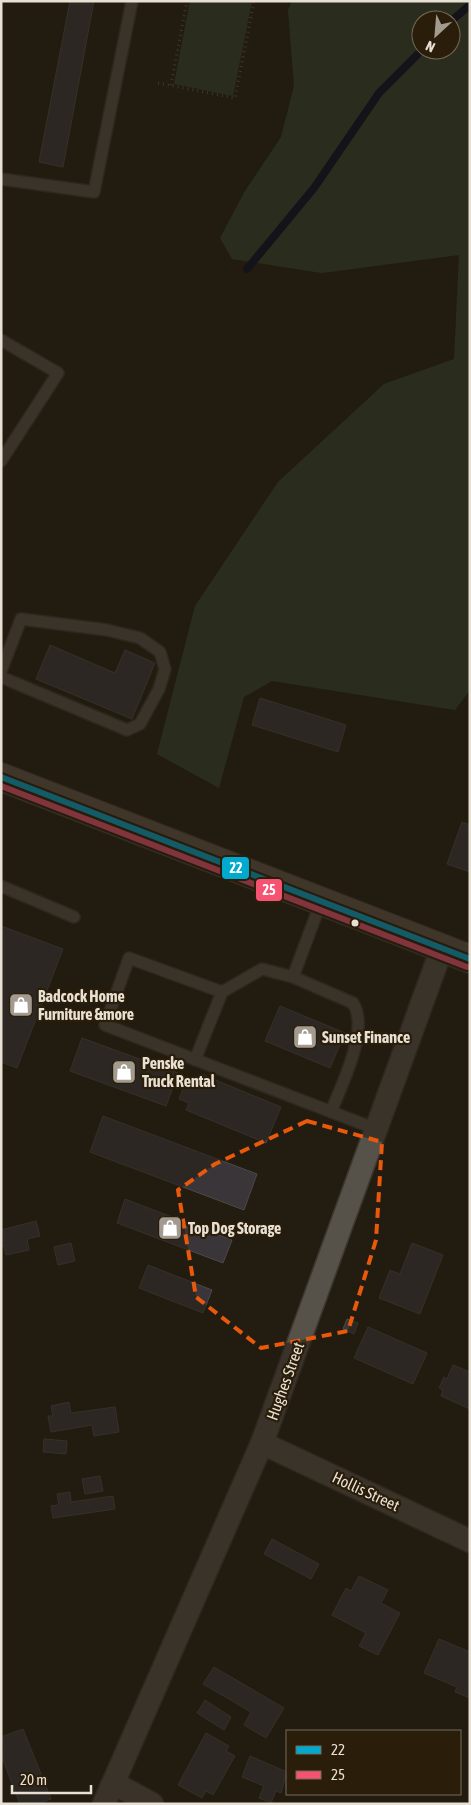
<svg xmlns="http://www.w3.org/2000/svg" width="471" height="1805" font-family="'Asap Condensed',sans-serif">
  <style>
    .green { fill: #344430; fill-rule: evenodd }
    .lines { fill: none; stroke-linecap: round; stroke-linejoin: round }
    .stream { stroke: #030b25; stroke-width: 8 }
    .building { fill: #393538; stroke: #4d4948 }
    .lane-casing { stroke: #3c362f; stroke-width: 14 }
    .street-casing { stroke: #3c362f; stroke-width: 25 }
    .highway-casing { stroke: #3c362f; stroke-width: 30 }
    .path { stroke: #5c5850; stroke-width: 3; stroke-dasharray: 1 4; stroke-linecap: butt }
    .lane { stroke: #565149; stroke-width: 11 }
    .street { stroke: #565149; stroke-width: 22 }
    .highway { stroke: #655547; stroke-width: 28 }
    .bus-1-casing { stroke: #2a1d09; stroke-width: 10 }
    .bus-2-casing { stroke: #2a1d09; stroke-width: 10 }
    .bus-1 { stroke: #00a9ce; stroke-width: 6 }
    .bus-2 { stroke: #f65372; stroke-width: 6 }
    .marked { fill: none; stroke: #e8590c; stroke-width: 4; stroke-dasharray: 10 6; stroke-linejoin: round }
    .bus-dot { fill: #e9e0d4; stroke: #2a1d09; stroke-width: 2 }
    .labels { text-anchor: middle; stroke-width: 4.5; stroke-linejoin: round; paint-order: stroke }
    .poi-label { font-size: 16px; font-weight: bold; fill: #e9e0d4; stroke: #2a1d09; text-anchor: start }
    .street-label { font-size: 16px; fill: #e9e0d4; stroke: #2a1d09 }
    .line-badge { stroke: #2a1d09; stroke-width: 2 }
    .badge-label { font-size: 14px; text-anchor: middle; font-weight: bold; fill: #fff }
  </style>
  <rect width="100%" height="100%" fill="#221c11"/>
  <!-- green -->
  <g class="green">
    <polygon points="190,1 252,1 233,96 174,84"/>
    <path d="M292,1h178v689l-15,20 -183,-29 -28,16 -25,91 -62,-34 38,-148 83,-124 106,-98 70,-25 5,-104 -137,18 -90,-14 -12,-21 25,-47 36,-54 13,-51 -6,-76zM421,20h30v30h-30z"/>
  </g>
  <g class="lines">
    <!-- stream -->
    <g class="stream">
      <polyline points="451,21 470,5"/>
      <polyline points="247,269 314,188 379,93 422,50"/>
    </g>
  </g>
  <!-- building -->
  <g class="building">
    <polygon points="70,1 94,1 63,167 39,162"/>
    <polygon points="50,645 115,673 125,650 155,663 132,719 36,679"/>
    <polygon points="260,698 346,725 338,752 252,725"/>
    <polygon points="462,822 470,825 470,872 447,864"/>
    <polygon points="1,926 63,949 17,1068 1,1062"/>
    <polygon points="280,1006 345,1033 330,1068 265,1041"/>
    <polygon points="82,1038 178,1073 166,1106 70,1071"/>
    <polygon points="201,1074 281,1107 266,1143 186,1110 189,1103 179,1099 186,1081 197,1085"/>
    <polygon points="103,1116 257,1174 244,1210 90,1152"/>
    <polygon points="125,1199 232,1240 223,1263 117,1223"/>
    <polygon points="36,1221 40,1236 27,1239 29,1250 6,1255 4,1246 1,1246 1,1230"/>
    <polygon points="71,1243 75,1261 58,1265 54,1247"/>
    <polygon points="412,1243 443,1255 420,1314 379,1298 390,1270 400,1274"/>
    <polygon points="148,1265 212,1290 203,1313 139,1288"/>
    <polygon points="347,1319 358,1323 354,1334 343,1329"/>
    <polygon points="368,1327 427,1353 413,1384 354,1358"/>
    <polygon points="453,1365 470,1372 470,1409 441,1396 443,1390 439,1388 444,1377 447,1379"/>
    <polygon points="69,1402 71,1413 115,1407 119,1432 94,1436 92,1425 51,1432 48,1416 53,1416 51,1406"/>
    <polygon points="44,1439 67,1441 66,1454 43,1452"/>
    <polygon points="100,1476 103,1491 85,1494 82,1479"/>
    <polygon points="70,1492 71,1502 113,1496 115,1509 53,1518 51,1506 59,1505 57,1494"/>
    <polygon points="272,1539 319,1564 311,1579 264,1554"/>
    <polygon points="359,1576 388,1590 381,1603 400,1613 378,1655 359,1646 366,1633 332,1615 346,1588 351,1591"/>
    <polygon points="439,1639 470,1652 470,1698 455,1692 457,1687 424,1673"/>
    <polygon points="214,1667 284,1708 266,1738 244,1725 251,1712 203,1684"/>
    <polygon points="205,1700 231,1717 224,1730 197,1713"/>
    <polygon points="23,1729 51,1799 38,1804 20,1804 1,1755 1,1737"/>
    <polygon points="206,1733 229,1746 226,1751 235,1756 213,1795 206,1791 202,1798 178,1785"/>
    <polygon points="250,1756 287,1772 281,1793 276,1791 271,1803 259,1798 264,1786 242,1777"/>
  </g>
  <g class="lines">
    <defs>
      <g id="lane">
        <polyline points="1,179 94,192 132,1"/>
        <polyline points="1,340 58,373 1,461"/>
        <polyline points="1,671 21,619 107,630 140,638 160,652 165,669 159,689 140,724 127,730 1,677"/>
        <polyline points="1,886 74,917"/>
        <path d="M293,977l60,26c17,26 -12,83 -22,109"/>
        <polyline points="222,992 262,969 293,977 321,902"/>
        <polyline points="195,1060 222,992 129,958 105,1025 376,1129"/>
      </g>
      <g id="street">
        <polyline points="262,1443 470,1541"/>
        <polyline points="111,1787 119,1786 152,1804"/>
        <polyline points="104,1804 262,1443 442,948"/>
      </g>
      <polyline id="highway" points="1,777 470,959"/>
    </defs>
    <!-- lane casing -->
    <use href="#lane" class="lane-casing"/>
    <!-- street casing -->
    <use href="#street" class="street-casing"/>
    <!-- highway casing -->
    <use href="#highway" class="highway-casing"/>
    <!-- path -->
    <g class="path">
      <polyline points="158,83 235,98 254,1"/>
      <polyline points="171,85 187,1"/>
    </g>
    <!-- lane -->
    <use href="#lane" class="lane"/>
    <!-- street -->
    <use href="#street" class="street"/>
    <!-- highway -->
    <use href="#highway" class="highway"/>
    <defs>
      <polyline id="bus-1" points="1,777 470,959"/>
      <polyline id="bus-2" points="1,786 467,967"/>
    </defs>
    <!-- bus-1 casing -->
    <use href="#bus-1" class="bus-1-casing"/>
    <!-- bus-2 casing -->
    <use href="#bus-2" class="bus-2-casing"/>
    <!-- bus-1 -->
    <use href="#bus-1" class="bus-1"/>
    <!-- bus-2 -->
    <use href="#bus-2" class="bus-2"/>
  </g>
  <!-- marked area -->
  <path d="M0 0H471V1805H0ZM307,1121l75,21 -6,98 -28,91 -87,17 -65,-51 -18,-107 37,-26z" fill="#221c11" fill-opacity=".55" fill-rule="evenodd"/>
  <path class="marked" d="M307,1121l75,21 -6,98 -28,91 -87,17 -65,-51 -18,-107 37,-26z"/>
  <!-- icons -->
  <defs>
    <symbol id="shop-square" viewBox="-11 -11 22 22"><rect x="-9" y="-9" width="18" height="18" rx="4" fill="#a39b90" stroke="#2a1d09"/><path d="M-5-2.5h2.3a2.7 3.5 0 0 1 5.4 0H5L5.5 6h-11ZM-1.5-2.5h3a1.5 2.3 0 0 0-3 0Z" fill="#fff"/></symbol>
  </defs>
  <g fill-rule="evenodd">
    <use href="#shop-square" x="7" y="991" width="28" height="28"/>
    <use href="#shop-square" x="291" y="1023" width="28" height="28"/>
    <use href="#shop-square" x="110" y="1058" width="28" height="28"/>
    <use href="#shop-square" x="156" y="1214" width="28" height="28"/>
  </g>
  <!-- markers -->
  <circle class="bus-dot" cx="355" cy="923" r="4.5"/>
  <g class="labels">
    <!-- poi labels -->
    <g class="poi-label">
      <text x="38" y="1002">Badcock Home<tspan x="38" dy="18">Furniture &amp;more</tspan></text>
      <text x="322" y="1043">Sunset Finance</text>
      <text x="142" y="1069">Penske<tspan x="142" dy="18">Truck Rental</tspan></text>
      <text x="188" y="1234">Top Dog Storage</text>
    </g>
    <!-- street labels -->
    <g class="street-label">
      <text transform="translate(285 1381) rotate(-70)" y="6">Hughes Street</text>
      <text transform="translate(366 1491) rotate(25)" y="6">Hollis Street</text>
    </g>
  </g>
  <g class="line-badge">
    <rect x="221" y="856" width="29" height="24" rx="5" fill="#00a9ce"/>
    <rect x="255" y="878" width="28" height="24" rx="5" fill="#f65372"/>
  </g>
  <g class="badge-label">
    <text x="236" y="873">22</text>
    <text x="269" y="895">25</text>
  </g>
  <!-- border -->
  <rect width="471" height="1805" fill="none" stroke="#e9e0d4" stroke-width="5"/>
  <!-- legend -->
  <rect x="286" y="1730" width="175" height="65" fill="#2a1d09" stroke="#766b5a"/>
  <rect x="296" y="1746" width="25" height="8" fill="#00a9ce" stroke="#766b5a"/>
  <text x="331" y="1755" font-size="15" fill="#e9e0d4">22</text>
  <rect x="296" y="1771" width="25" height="8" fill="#f65372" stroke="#766b5a"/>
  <text x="331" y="1780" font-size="15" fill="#e9e0d4">25</text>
  <!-- north arrow -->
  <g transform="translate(436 35) rotate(206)"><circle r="24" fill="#2a1d09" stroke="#766b5a"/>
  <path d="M0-4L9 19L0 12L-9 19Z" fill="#a39b90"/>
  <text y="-8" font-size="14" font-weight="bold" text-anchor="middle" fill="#e9e0d4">N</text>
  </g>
  <!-- scale -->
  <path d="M12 1785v8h79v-8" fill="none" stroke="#e9e0d4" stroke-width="2.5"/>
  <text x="20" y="1785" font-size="15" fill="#e9e0d4" stroke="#2a1d09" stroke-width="4" paint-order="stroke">20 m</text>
</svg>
